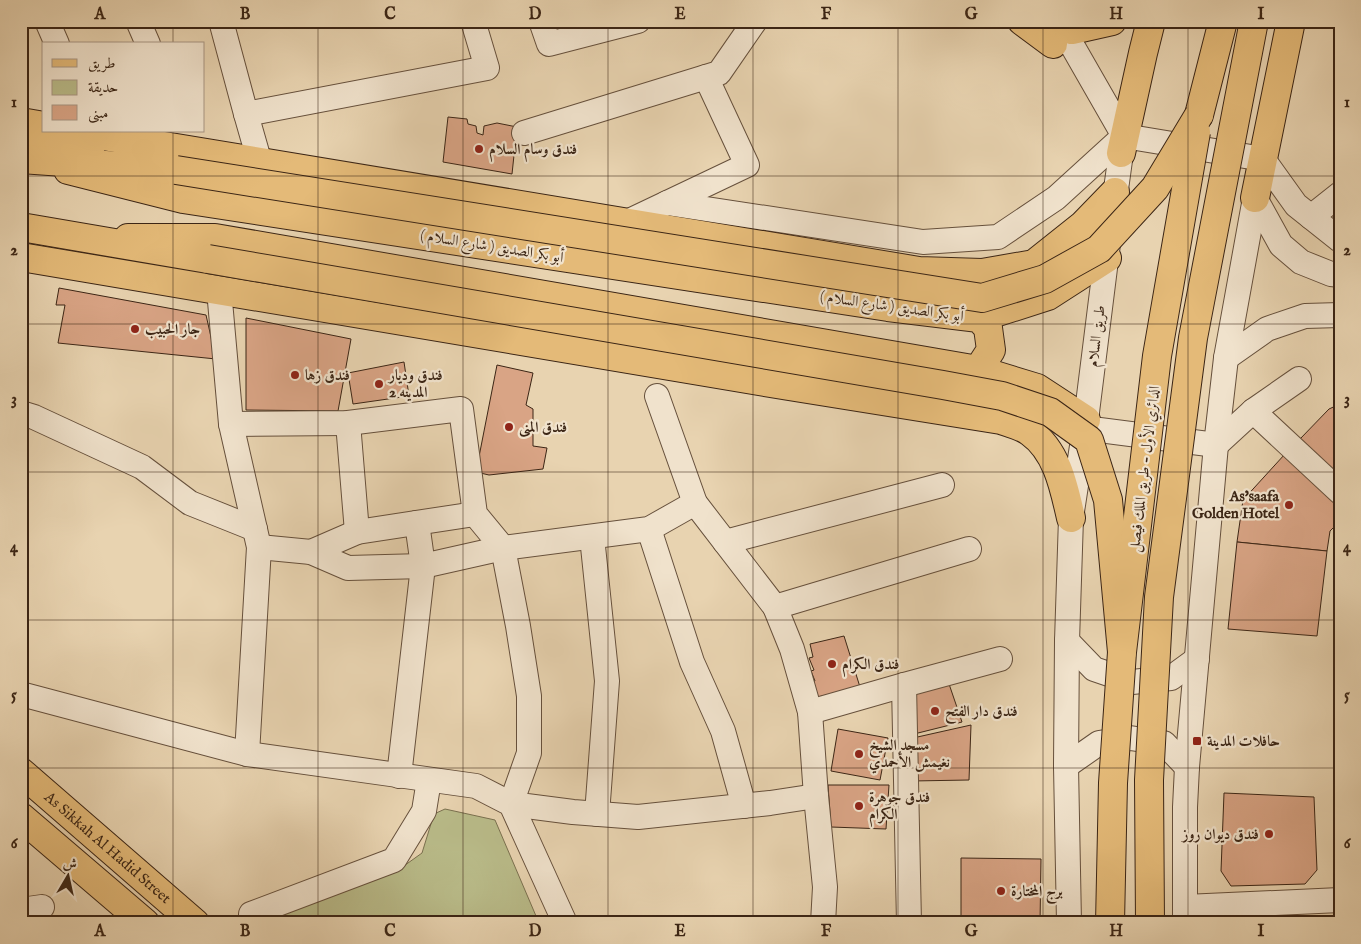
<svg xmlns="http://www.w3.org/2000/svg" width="1361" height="944" font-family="'IM FELL English',Amiri,serif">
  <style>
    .green { fill: #b9bb89; stroke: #7a704f }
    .building { fill: #d9a485; stroke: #3b2515 }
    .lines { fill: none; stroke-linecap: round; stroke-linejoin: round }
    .minor-casing { stroke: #66503c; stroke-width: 26 }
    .major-casing { stroke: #3b2515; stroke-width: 30 }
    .highway-casing { stroke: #3b2515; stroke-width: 30 }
    .minor { stroke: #f0e2cc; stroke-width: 24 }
    .major { stroke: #e4ba78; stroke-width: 28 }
    .highway { stroke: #e4ba78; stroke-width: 28 }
    .highway-bridge-casing { stroke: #3b2515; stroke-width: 30; stroke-linecap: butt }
    .highway-bridge { stroke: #e4ba78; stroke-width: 28 }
    .grid { fill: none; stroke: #3b2515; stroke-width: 1; stroke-opacity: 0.55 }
    .poi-dot { fill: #8f2418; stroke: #f0e2cc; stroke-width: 2 }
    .labels { text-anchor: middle; stroke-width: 4.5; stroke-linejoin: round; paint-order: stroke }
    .poi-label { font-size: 15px; font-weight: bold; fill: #3b2515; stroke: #f0e2cc; text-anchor: start }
    .street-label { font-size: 15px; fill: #3b2515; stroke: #f0e2cc }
    .neatline { fill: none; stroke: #3b2515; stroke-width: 2 }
    .grid-label { font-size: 16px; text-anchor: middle; font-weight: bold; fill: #3b2515 }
  </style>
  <rect width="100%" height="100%" fill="#e8d3b0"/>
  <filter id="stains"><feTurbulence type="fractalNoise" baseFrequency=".004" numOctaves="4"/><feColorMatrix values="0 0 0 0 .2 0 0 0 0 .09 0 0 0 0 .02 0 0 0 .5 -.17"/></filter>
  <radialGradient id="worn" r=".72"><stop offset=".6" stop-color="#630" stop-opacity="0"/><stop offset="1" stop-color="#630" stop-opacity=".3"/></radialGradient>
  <!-- green -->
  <polygon class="green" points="445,809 495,820 539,923 286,923 282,913 401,868 422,853 434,814"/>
  <!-- building -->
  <g class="building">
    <polygon points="448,117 467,119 468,124 476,126 477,133 483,135 484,126 497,123 517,127 512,174 443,162"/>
    <polygon points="59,288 206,315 216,359 58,343 65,305 56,305"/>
    <polygon points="246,318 351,339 338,411 246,410"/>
    <polygon points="404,362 409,396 353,404 348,373"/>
    <polygon points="497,365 533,373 526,405 533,409 533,446 547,448 543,469 489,475 476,472"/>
    <polygon points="1340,404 1340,476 1300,439 1329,409"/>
    <polygon points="1285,454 1340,509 1340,521 1330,531 1327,551 1237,542 1243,500"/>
    <polygon points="1237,542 1327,551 1317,636 1228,629"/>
    <polygon points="844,636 860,687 818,697 812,682 815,681 811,671 814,670 809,658 813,657 810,644"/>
    <polygon points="948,681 962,722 914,734 912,699 920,689"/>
    <polygon points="971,725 969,780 912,781 913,738"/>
    <polygon points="838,729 888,738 880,780 831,771"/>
    <polygon points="828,785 889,785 886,829 831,827"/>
    <polygon points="1224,793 1314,797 1317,870 1305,884 1231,886 1221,871"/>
    <polygon points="961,858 1041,859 1040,923 961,923"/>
  </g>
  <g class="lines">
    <defs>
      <g id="minor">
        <polyline points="47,21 57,44"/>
        <polyline points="138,21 148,44"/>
        <polyline points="221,21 246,114 487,68 473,21"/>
        <polyline points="541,21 549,44 638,21"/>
        <polyline points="1073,47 1124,136"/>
        <polyline points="246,114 260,163"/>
        <polyline points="524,133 719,73 755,21"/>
        <polyline points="1124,136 1263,159 1296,205 1340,240"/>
        <polyline points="1255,198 1281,245 1301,262 1331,274 1340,275"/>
        <polyline points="667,203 923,242 998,237 1056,198 1124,136"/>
        <polyline points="1113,211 1121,153"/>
        <polyline points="1311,217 1340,194"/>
        <polyline points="625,223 747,165 706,77"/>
        <polyline points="219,290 231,424 259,547 247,754"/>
        <polyline points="1226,358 1267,329 1305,316 1340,315"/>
        <polyline points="657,396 695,503 775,607 792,649 810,712 816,796 825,887 823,923"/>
        <polyline points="1253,411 1340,492"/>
        <polyline points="21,413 34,417 142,467 190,503 255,529"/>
        <polyline points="348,423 357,532"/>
        <polyline points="231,424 348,423 461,409 475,514 503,548 518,626 529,696 529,753 511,804 573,812 638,817 770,803 816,796"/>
        <polyline points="1084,428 1216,445"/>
        <polyline points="1216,445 1253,411 1299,379"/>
        <polyline points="649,529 692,662 723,731 744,806"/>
        <polyline points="592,537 607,681 597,814"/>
        <polyline points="725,542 942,485"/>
        <polyline points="259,547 311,552 348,568 423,566 503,548 649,529 695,503"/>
        <polyline points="311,552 357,532 475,514"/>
        <polyline points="775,607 969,549"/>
        <polyline points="1067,641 1094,669 1132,682 1171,678 1197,659"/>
        <polyline points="904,685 909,923"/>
        <polyline points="21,694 247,754 476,786 511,804 565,923"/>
        <polyline points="810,712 904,685 1000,659"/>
        <polyline points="1066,766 1099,743 1130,738 1164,743 1187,767"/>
        <polyline points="399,776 423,566 417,523"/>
        <polyline points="1185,907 1340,900"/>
        <polyline points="21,910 42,907"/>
        <polyline points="254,923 251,914 394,860 424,811 429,780"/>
        <polyline points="1069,923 1066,766 1067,641 1071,518 1086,420 1108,244"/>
        <polyline points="1185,923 1185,807 1187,767 1216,445 1226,358 1255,198"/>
      </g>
      <g id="major">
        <polyline points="1022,21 1053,44"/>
        <polyline points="1062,21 1072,30 1112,21"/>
        <polyline points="21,122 44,126"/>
        <polyline points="73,131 919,271 982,273 1034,264 1083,225 1115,192"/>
        <polyline points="21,149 57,142 93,142"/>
        <polyline points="1121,153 1143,53 1151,21"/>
        <polyline points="68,170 183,199 888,307 979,318 988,328 991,350 978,370 215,238 128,238"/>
        <polyline points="1255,198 1291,21"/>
        <path d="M21,257l768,129 212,34c9,3 21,6 29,12 27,19 34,55 41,86"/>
        <polyline points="979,318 1048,296 1107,258"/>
        <polyline points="978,370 1037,388 1086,420"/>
        <path id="s1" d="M21,772l174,151"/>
        <polyline points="21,817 145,923"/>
      </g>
      <g id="highway">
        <polyline points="1199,115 1223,21"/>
        <polyline points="21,159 176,170"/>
        <polyline points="21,227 208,259"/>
      </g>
    </defs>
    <!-- minor casing -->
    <use href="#minor" class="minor-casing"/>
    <!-- major casing -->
    <use href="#major" class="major-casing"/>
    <!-- highway casing -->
    <use href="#highway" class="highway-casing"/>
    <!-- minor -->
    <use href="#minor" class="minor"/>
    <!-- major -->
    <use href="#major" class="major"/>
    <!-- highway -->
    <use href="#highway" class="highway"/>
    <defs>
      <g id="highway-bridge">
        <polyline points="176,170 982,298 1045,279 1099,249 1155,188 1199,115"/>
        <polyline points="208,259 943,385 1002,396 1050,412 1089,440 1108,500 1122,652"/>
        <polyline points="1110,923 1113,783 1122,652 1157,356 1196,132"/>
        <polyline points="1150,923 1149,780 1159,597 1193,338 1254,21"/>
      </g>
    </defs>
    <!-- highway-bridge casing -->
    <use href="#highway-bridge" class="highway-bridge-casing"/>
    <!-- highway-bridge -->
    <use href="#highway-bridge" class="highway-bridge"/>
  </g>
  <!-- grid -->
  <path class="grid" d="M173,21v23M318,21v902M463,21v902M608,21v902M753,21v902M898,21v902M1043,21v902M1188,21v902M173,131v792M21,176h1319M21,324h1319M21,472h1319M21,620h1319M21,768h1319"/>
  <!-- markers -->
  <g class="poi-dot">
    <circle cx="479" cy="149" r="5"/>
    <circle cx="135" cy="329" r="5"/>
    <circle cx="295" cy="375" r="5"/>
    <circle cx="379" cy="384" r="5"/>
    <circle cx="509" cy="427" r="5"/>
    <circle cx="1289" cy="505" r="5"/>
    <circle cx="832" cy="664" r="5"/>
    <circle cx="935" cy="711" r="5"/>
    <rect x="1192" y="736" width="10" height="10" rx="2.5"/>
    <circle cx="859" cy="754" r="5"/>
    <circle cx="859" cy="806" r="5"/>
    <circle cx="1269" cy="834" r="5"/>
    <circle cx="1001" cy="891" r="5"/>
  </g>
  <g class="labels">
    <!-- poi labels -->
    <g class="poi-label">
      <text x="489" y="154">فندق وسام السلام</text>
      <text x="145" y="334">جار الحبيب</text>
      <text x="305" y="380">فندق زها</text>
      <text x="389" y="380">فندق وديار<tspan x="389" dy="17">المدينه 2</tspan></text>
      <text x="519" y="432">فندق المنى</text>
      <text x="1279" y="501" text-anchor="end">As'saafa<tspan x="1279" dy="17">Golden Hotel</tspan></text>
      <text x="842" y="669">فندق الكرام</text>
      <text x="945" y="716">فندق دار الفتح</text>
      <text x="1207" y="746">حافلات المدينة</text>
      <text x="869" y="750">مسجد الشيخ<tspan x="869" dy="17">نغيمش الأحمدي</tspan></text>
      <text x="869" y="802">فندق جوهرة<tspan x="869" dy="17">الكرام</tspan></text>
      <text x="1259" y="839" text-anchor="end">فندق ديوان روز</text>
      <text x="1011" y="896">برج المختارة</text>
    </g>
    <!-- street labels -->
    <g class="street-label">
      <text transform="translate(492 246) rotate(9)" y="5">( شارع السلام ) أبو بكر الصديق</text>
      <text transform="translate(892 306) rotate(8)" y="5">( شارع السلام ) أبو بكر الصديق</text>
      <text transform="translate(1096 336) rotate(-83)" y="5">طريق السلام</text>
      <text transform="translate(1144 469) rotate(-83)" y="5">الدائري الأول - طريق الملك فيصل</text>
      <text dy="5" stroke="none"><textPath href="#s1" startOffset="115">As Sikkah Al Hadid Street</textPath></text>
    </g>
  </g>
  <!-- margin -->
  <rect width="1361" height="944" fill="none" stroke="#e8d3b0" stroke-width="55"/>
  <!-- legend -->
  <rect x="42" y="42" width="162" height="90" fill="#f0e2cc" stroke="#a89683"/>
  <rect x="52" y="59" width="25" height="8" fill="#e4ba78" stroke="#a89683"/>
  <text x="88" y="68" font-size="15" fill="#3b2515">طريق</text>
  <rect x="52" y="80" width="25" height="15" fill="#b9bb89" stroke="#a89683"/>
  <text x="88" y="92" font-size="15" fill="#3b2515">حديقة</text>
  <rect x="52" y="105" width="25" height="15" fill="#d9a485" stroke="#a89683"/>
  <text x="88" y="118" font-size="15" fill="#3b2515">مبنى</text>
  <!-- north arrow -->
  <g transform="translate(68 876) rotate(9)" stroke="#f0e2cc" stroke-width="4" paint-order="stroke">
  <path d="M0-4L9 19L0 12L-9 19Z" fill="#3b2515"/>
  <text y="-8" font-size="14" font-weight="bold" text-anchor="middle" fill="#3b2515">ش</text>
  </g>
  <rect x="28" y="28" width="1306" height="888" class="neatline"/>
  <g class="grid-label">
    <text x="100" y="19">A</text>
    <text x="245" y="19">B</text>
    <text x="390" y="19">C</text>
    <text x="535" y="19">D</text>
    <text x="680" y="19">E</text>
    <text x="826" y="19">F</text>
    <text x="971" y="19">G</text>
    <text x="1116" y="19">H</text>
    <text x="1261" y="19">I</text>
    <text x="14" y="107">1</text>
    <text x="1347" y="107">1</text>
    <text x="14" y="255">2</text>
    <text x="1347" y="255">2</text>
    <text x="14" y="404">3</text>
    <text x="1347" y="404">3</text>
    <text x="14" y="552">4</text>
    <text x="1347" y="552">4</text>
    <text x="14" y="700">5</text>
    <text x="1347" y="700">5</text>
    <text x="14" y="848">6</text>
    <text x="1347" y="848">6</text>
    <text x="100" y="936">A</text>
    <text x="245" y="936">B</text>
    <text x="390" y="936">C</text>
    <text x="535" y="936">D</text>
    <text x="680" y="936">E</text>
    <text x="826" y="936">F</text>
    <text x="971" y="936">G</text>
    <text x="1116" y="936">H</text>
    <text x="1261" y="936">I</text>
  </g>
  <rect width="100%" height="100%" filter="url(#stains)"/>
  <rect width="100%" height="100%" fill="url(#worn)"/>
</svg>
